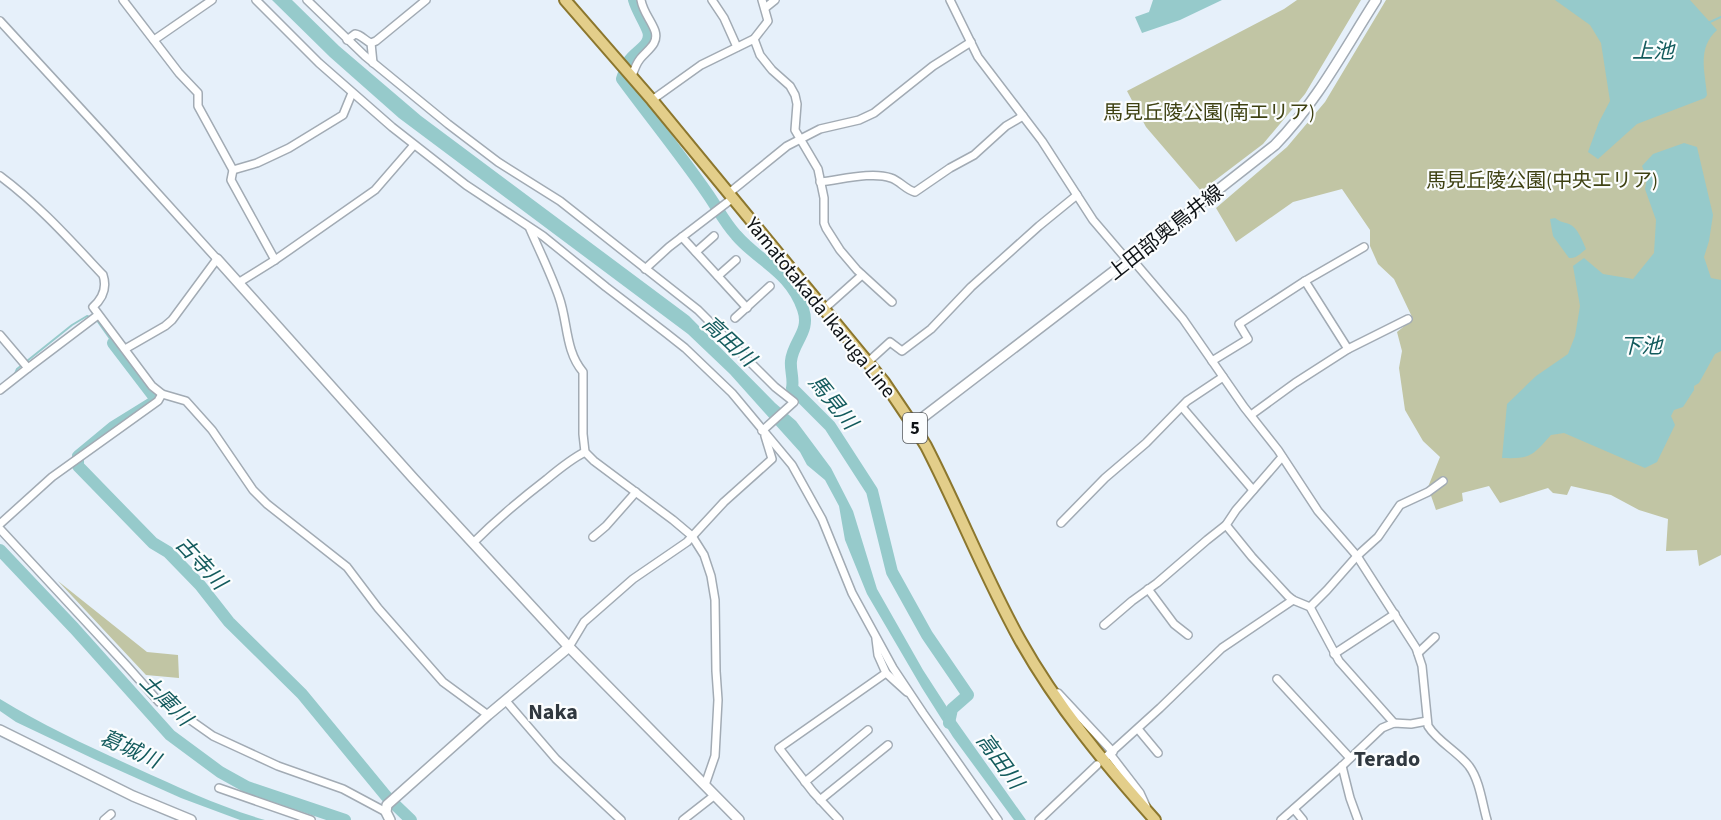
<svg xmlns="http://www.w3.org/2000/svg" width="1721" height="820" font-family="'Source Sans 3','Noto Sans JP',sans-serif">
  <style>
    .green { fill: #c1c5a4 }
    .water { fill: #96cacb }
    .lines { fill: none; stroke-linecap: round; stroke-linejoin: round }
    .stream { stroke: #96cacb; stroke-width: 2 }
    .river { stroke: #96cacb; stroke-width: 12 }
    .street-casing { stroke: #a2abb4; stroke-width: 10 }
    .secondary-casing { stroke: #a2abb4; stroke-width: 12 }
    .primary-casing { stroke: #8c772e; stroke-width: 14 }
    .street { stroke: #fff; stroke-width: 7 }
    .secondary { stroke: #fff; stroke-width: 9 }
    .primary { stroke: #e3ce8a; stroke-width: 10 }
    .labels { text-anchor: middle; stroke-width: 4.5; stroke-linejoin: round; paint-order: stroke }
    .shield { fill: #fbfdfe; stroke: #55585b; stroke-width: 1.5 }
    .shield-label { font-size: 18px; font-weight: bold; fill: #0e1215 }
    .park-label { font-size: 20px; fill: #3e4112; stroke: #fbfdfe }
    .street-label { font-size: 20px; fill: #0e1215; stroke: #fbfdfe }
    .water-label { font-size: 21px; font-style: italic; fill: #135b5d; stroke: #fbfdfe }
    .quarter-label { font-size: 22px; font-weight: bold; fill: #30383f; stroke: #fbfdfe }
  </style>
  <rect width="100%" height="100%" fill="#e6f0fa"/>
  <!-- green -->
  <g class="green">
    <polygon points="1297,0 1361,0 1305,94 1263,144 1201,191 1146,127 1127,91 1284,9"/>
    <polygon points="1386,0 1721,0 1721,555 1699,566 1697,550 1666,551 1668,519 1639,510 1611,495 1571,486 1567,495 1553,493 1548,488 1500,503 1489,486 1462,493 1463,501 1436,510 1428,487 1440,457 1423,441 1405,410 1399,368 1402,351 1397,332 1413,319 1394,279 1378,264 1370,246 1370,230 1342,189 1293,202 1236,242 1216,208 1287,147 1325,102"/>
    <polygon points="58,581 147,652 178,655 179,678 146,675"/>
  </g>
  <!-- water -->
  <g class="water">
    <polygon points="272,0 292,0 339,46 421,116 689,316 775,403 796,421 831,468 853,511 877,589 923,670 956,721 1026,820 1014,820 953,737 922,688 867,594 845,540 839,506 825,480 807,465 800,452 730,374 688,334 399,118 330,57"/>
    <polygon points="1153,0 1222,0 1180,20 1142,33 1135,17 1149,12"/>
    <path d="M1555,0h135l27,30c-20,18 -12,41 -10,65l-2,3 -68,26 -39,35 -10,-7 11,-30 11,-21 -9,-58 -11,-18z"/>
    <path d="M1684,143l13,4 16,68 -4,26 -5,16 7,21 10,2v71l-6,3 -16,29 -5,3v4l-11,17 -9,3 -3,6 4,9 -18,37 -12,6 -81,-35 -13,2c-19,21 -20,24 -49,23l5,-54 29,-28 32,-22 7,-18 5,-30 -7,-40 11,-8 19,16 30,5 21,-26 2,-33 -11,-31 2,-11 -5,-12 11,-12z"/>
    <path d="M1555,218c5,4 8,4 14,6 9,4 13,16 17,25 -5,4 -10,10 -17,9l-16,-22 -3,-17z"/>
    <path d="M0,699c44,27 90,48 136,69 42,19 84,39 129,52h-25l-59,-22 -85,-38 -80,-38 -16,-11z"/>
  </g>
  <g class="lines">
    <!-- stream -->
    <g class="stream">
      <polyline points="1710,22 1721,17"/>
      <polyline points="96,319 113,343"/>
      <polyline points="14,376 17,369 72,325 87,316 90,317"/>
    </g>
    <!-- river -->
    <g class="river">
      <path d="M634,0c3,11 10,20 14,31 5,14 -13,20 -19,30 -3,6 -5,12 -7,18 28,38 58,75 85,114 10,14 17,29 29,42 23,27 54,36 67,74 8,23 -10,32 -12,52 -1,9 3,18 1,27l38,38 42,65 20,81 35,63 41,60 -16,14 -3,14"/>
      <polyline points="113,343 155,398 155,401 113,427 78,456 78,466 153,543 168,552 200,585 229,622 302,694 386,796 411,820"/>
      <polyline points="0,550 74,628 170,735 220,772 247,787 345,820"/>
    </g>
    <defs>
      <g id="street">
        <polyline points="123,0 179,73 198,93 198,106 233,170 231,180 275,260"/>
        <polyline points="256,0 319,63 392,127 466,185 543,236 606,287 666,333 685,348 732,393 792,465 822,519 852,593 893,668 923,713 998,820"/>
        <polyline points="307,0 365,56 448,124 498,162 560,201 698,310 775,387 794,402 762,431"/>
        <polyline points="712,0 724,18 737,47"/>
        <polyline points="950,0 978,57 1042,141 1093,220 1128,261"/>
        <polyline points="765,8 775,0"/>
        <polyline points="0,21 104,134 217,259 172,320 165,326 125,349"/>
        <polyline points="754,39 760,55 772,70 790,86 795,95 797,104 795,130 818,169 824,198 824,223 826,228 840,250 857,270 892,302"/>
        <polyline points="154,40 212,0"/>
        <path d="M347,40l8,-6c7,1 10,7 16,9l5,-2 50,-41"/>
        <polyline points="371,43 373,63"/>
        <path d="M632,76c2,-6 4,-12 8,-17 7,-9 19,-15 15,-28 -4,-11 -12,-19 -14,-31"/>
        <polyline points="652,100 701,65 754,39 768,21 762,0"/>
        <polyline points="233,170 257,163 289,148 343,115 352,93"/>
        <path d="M0,176c39,29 70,64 103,99 4,12 0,23 -10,32l59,79 10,8 24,7 26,29 41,60 14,14 80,63 31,41 65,74 45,33"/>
        <path d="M820,182c20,-2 52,-11 71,-4 9,3 15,12 24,14l35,-24 24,-13 32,-29 17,-10"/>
        <polyline points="729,193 787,146 820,129 859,120 874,113 933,66 971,42"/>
        <path d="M530,229c10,23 21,45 29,68 9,25 6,54 24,75v62l2,18 9,9 79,59 19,16 12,19 7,21 4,24 1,71 2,29 -3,56 -10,29"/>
        <polyline points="682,237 747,308"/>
        <polyline points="696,252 714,236"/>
        <path d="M1131,258l52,61 61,88 34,43 40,61 39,45 59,92 6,18 6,60c10,16 29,25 41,40 11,15 13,37 18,54"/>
        <polyline points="645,269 669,247 733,198"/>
        <polyline points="718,276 736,260"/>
        <polyline points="1305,281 1348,349"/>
        <polyline points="238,283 275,260 375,190 414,145"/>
        <polyline points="824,309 862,275"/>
        <polyline points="735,318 770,286"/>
        <polyline points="0,335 28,368 98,315"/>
        <polyline points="1212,361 1248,339 1239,324 1305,281 1364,247"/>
        <polyline points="868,362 890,342 902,351 931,329 971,287 1039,226 1077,195"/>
        <polyline points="0,390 28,368"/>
        <polyline points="1182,407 1253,490"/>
        <polyline points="1251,415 1295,383 1348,349 1408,319"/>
        <polyline points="1061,523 1105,478 1146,443 1187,401 1223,377"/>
        <polyline points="0,524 52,477 158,401 162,394"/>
        <polyline points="1226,525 1252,557 1288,596 1293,600 1310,607 1339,661 1394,723"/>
        <polyline points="0,529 127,666 159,702 169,705 213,736 278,766 343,789 386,812"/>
        <polyline points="593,537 606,526 636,492"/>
        <path d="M473,543c23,-23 48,-44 74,-64 12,-10 24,-20 38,-27"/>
        <polyline points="1148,589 1174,624 1188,635"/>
        <polyline points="1310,607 1327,590 1357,556 1378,537 1400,505 1428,492 1443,481"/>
        <polyline points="1104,625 1132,601 1157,583 1207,540 1226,525 1236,510 1282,457"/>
        <polyline points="569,647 584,622 633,579 687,542 724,502 772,459 765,436"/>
        <polyline points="1418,653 1435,637"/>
        <polyline points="1334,654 1395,614"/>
        <polyline points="886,673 907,692"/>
        <polyline points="1277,679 1350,758"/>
        <polyline points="1058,693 1113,752"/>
        <polyline points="506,701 556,759 621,820"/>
        <polyline points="1138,729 1158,753"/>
        <polyline points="1110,754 1140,793 1146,806"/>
        <polyline points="1107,756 1160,708 1222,648 1293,600"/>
        <polyline points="1342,766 1350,798 1358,820"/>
        <polyline points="805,782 868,730"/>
        <polyline points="219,788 311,820"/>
        <polyline points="820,800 888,745"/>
        <polyline points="1294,809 1303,820"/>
        <polyline points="104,820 111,814"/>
        <polyline points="683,820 715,795"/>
        <polyline points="839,820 813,792 779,748 886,673 878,655 876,639"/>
        <polyline points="1039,820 1097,765"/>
        <polyline points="1281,820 1342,766 1382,728 1394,723 1411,724 1427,721"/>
      </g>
      <g id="secondary">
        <polyline points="217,259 414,479 569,647 739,820"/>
        <path d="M913,425l218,-167 144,-113c41,-42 69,-95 101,-145"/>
        <polyline points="0,730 133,796 191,820"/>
        <polyline points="390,820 386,812 387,805 488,715 569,647"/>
      </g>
      <path id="primary" d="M565,0l87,100 232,282 29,43 13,21c33,64 59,131 94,194 37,66 85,124 135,180"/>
    </defs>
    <!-- street casing -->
    <use href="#street" class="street-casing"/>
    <!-- secondary casing -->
    <use href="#secondary" class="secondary-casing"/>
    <!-- primary casing -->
    <use href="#primary" class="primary-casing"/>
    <!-- street -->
    <use href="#street" class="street"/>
    <!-- secondary -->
    <use href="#secondary" class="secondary"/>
    <!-- primary -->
    <use href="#primary" class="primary"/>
  </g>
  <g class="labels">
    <!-- shield labels -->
    <rect class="shield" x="903" y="413" width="24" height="30" rx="4.5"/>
    <g class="shield-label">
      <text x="915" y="434">5</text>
    </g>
    <!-- park labels -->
    <g class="park-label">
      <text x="1209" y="119">馬見丘陵公園(南エリア)</text>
      <text x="1542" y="187">馬見丘陵公園(中央エリア)</text>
    </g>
    <!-- street labels -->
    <g class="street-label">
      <text transform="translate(1165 232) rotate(-38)" y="7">上田部奥鳥井線</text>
      <text transform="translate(821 307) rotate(51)" y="7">Yamatotakada Ikaruga Line</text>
    </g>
    <!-- water labels -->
    <g class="water-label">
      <text x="1653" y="58">上池</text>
      <text transform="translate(729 341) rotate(43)" y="7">高田川</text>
      <text x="1641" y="353">下池</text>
      <text transform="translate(833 402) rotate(51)" y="7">馬見川</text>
      <text transform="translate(201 563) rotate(47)" y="7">古寺川</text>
      <text transform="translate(166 700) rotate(45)" y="7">土庫川</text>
      <text transform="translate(130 749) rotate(24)" y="7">葛城川</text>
      <text transform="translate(1000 761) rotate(54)" y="7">高田川</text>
    </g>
    <!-- quarter labels -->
    <g class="quarter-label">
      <text x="553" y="719">Naka</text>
      <text x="1387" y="766">Terado</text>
    </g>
  </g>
</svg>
